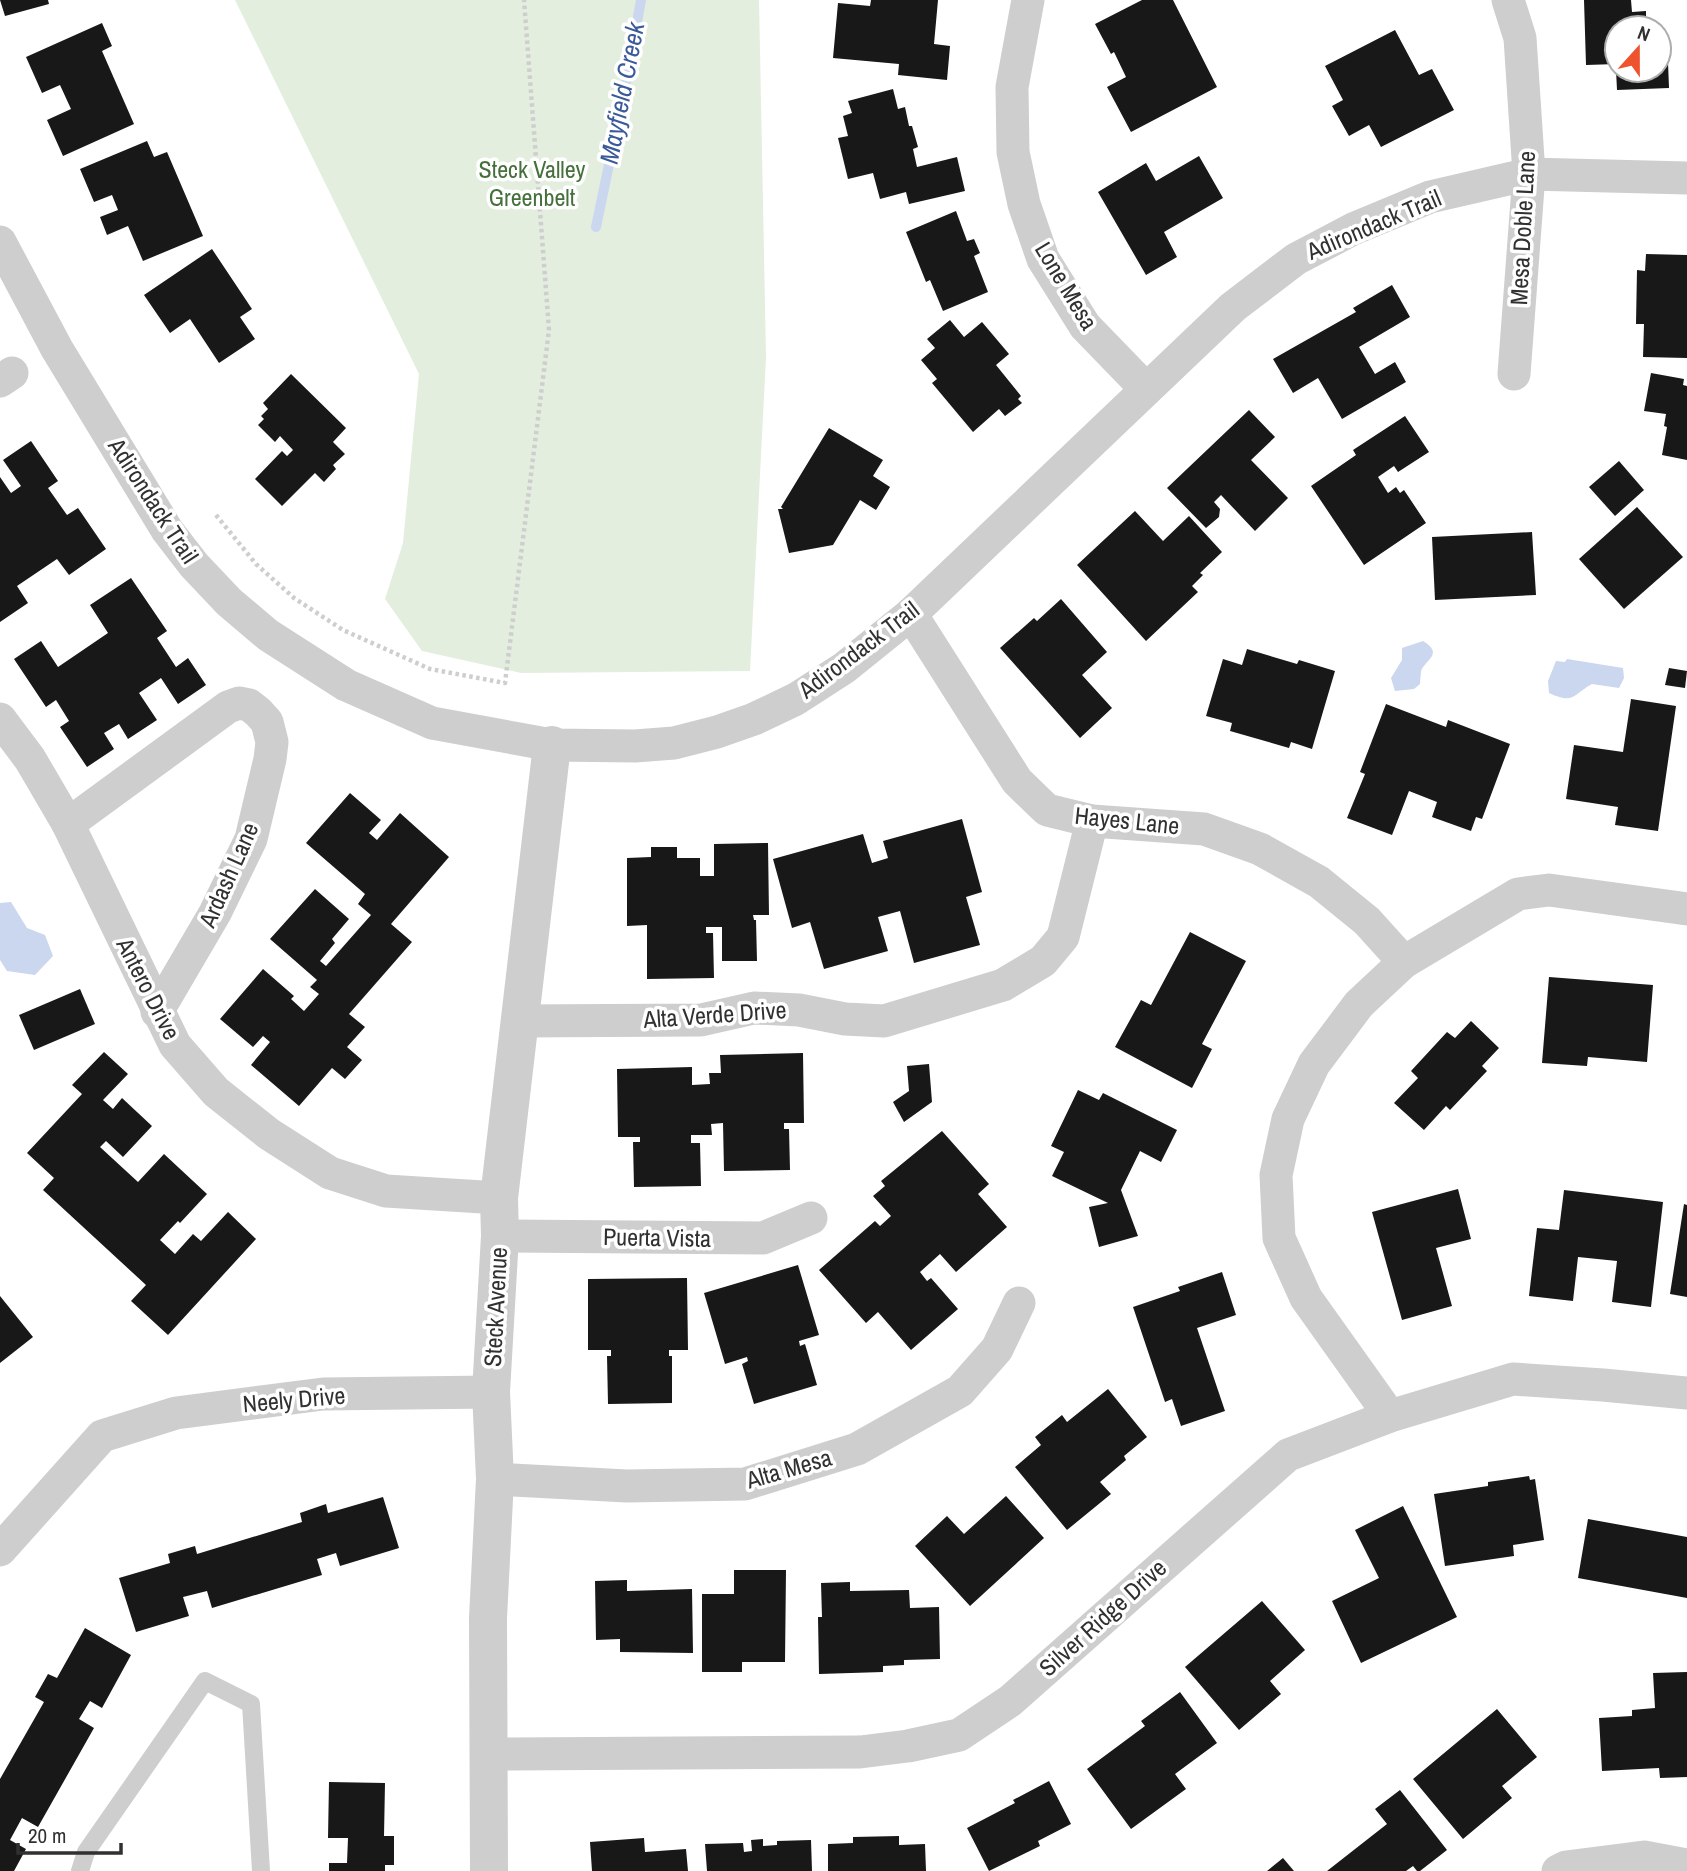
<svg xmlns="http://www.w3.org/2000/svg" width="1687" height="1871" font-family="'Archivo Narrow',sans-serif">
  <style>
    .green { fill: #e3eedf }
    .water { fill: #cbd7ef }
    .lines { fill: none; stroke-linecap: round; stroke-linejoin: round }
    .stream { stroke: #cbd7ef; stroke-width: 10 }
    .building { fill: #181818 }
    .path { stroke: #cecece; stroke-width: 4.5; stroke-dasharray: 3.5 3.5; stroke-linecap: butt }
    .service { stroke: #cecece; stroke-width: 18 }
    .minor { stroke: #cecece; stroke-width: 33 }
    .tertiary { stroke: #cecece; stroke-width: 38 }
    .labels { text-anchor: middle; stroke-width: 7; stroke-linejoin: round; paint-order: stroke }
    .park-label { font-size: 24px; fill: #46703b; stroke: #fff }
    .street-label { font-size: 24px; fill: #313131; stroke: #fff }
    .water-label { font-size: 26px; font-style: italic; fill: #3a5a99; stroke: #fff }
  </style>
  <rect width="100%" height="100%" fill="#fff"/>
  <!-- green -->
  <polygon class="green" points="235,0 759,0 766,357 750,671 521,673 422,651 385,599 403,543 419,374"/>
  <!-- water -->
  <g class="water">
    <path d="M1423,641c21,13 3,18 -2,30 0,1 -1,12 -1,13l-6,5 -19,2 -4,-13 11,-18v-12z"/>
    <path d="M1567,659l56,9 1,10 -5,10 -27,-4c-19,10 -17,21 -43,9l-1,-12 8,-20 9,1z"/>
    <polygon points="11,902 27,928 45,935 53,956 35,975 7,971 0,960 0,903"/>
  </g>
  <g class="lines">
    <!-- stream -->
    <polyline class="stream" points="596,227 627,78 641,0"/>
  </g>
  <!-- building -->
  <g class="building">
    <polygon points="0,0 48,0 49,4 5,16"/>
    <polygon points="871,0 938,0 934,44 950,46 947,80 898,75 899,64 833,58 838,3 870,6"/>
    <polygon points="1142,0 1173,0 1217,87 1131,132 1107,87 1126,77 1114,52 1111,54 1095,24"/>
    <polygon points="1584,0 1631,0 1632,12 1646,11 1646,28 1617,28 1617,64 1586,65"/>
    <polygon points="102,23 112,46 102,51 134,124 63,156 47,120 71,109 60,85 42,93 26,57"/>
    <polygon points="1395,30 1419,75 1432,69 1454,110 1381,147 1369,125 1349,136 1332,106 1343,100 1325,66"/>
    <polygon points="1659,62 1668,62 1669,88 1617,90 1616,70 1659,70"/>
    <polygon points="893,89 898,109 905,107 909,126 912,126 918,147 913,149 917,167 957,157 965,191 909,204 906,192 880,199 873,173 848,179 838,138 848,136 843,116 852,113 848,101"/>
    <polygon points="147,141 154,157 167,152 203,236 143,261 128,226 107,235 100,217 118,210 112,195 94,202 80,169"/>
    <polygon points="1199,156 1223,198 1164,232 1177,257 1146,275 1098,192 1146,163 1156,181"/>
    <polygon points="956,211 967,241 974,239 980,253 974,256 988,292 943,311 930,280 926,282 906,232"/>
    <polygon points="212,249 252,309 240,317 255,339 219,363 190,319 170,333 144,295"/>
    <polygon points="1646,254 1687,255 1687,358 1643,357 1644,324 1636,324 1637,270 1645,271"/>
    <polygon points="1392,285 1410,317 1359,347 1375,374 1395,362 1406,382 1342,419 1318,378 1293,393 1273,359 1356,312 1353,308"/>
    <polygon points="950,320 964,337 982,322 1009,354 996,365 1021,396 1018,399 1022,403 1005,416 999,409 973,432 932,383 937,379 921,360 935,348 927,339"/>
    <polygon points="1651,373 1684,379 1683,385 1687,386 1687,460 1662,455 1667,427 1664,426 1666,414 1644,411"/>
    <polygon points="291,374 346,428 333,442 345,454 333,465 336,469 324,482 315,473 282,506 255,479 282,451 287,456 293,450 280,436 275,442 258,425 264,419 261,416 268,409 263,403"/>
    <polygon points="1249,410 1275,437 1251,460 1288,498 1255,531 1221,495 1214,502 1220,509 1219,517 1206,528 1167,488"/>
    <polygon points="1405,416 1429,452 1398,472 1394,466 1378,477 1388,493 1396,487 1400,493 1404,490 1426,523 1364,565 1311,486 1356,455 1353,450"/>
    <polygon points="829,428 883,460 873,476 890,487 876,510 860,500 833,545 789,553 778,509 783,509 781,507"/>
    <polygon points="31,441 58,481 48,488 67,515 78,508 106,549 69,575 57,559 17,586 28,603 0,622 0,477 11,493 21,486 3,460"/>
    <polygon points="1619,461 1644,490 1615,516 1589,487"/>
    <polygon points="1637,507 1683,557 1624,609 1579,559"/>
    <polygon points="1135,511 1163,541 1189,516 1222,552 1200,573 1203,575 1192,586 1198,592 1146,641 1077,565"/>
    <polygon points="1532,532 1536,595 1435,600 1432,537"/>
    <polygon points="131,578 167,631 157,638 176,667 188,658 206,685 178,704 161,678 139,693 157,720 128,739 119,724 104,733 114,749 87,767 60,727 69,721 56,700 46,707 14,659 41,641 58,667 108,633 90,605"/>
    <polygon points="1061,599 1107,652 1082,675 1112,708 1080,738 1000,648 1034,618 1037,621"/>
    <polygon points="1247,649 1297,664 1299,660 1335,671 1312,749 1291,742 1289,748 1230,731 1232,723 1206,716 1223,659 1242,665"/>
    <polygon points="1669,668 1687,671 1685,688 1665,685"/>
    <polygon points="1631,699 1676,706 1658,831 1615,825 1618,807 1566,799 1574,745 1623,752"/>
    <polygon points="1386,704 1446,727 1448,720 1510,744 1482,819 1476,817 1471,831 1432,817 1437,802 1409,791 1392,835 1347,818 1365,774 1360,772"/>
    <polygon points="350,793 381,820 369,833 377,840 400,813 449,857 391,924 412,942 349,1014 365,1027 347,1047 362,1060 345,1079 332,1068 299,1106 251,1065 270,1042 263,1036 253,1047 220,1019 263,969 294,996 291,999 304,1011 319,994 310,987 317,980 270,939 315,889 349,919 332,939 335,943 320,961 326,966 371,915 358,904 365,894 306,843"/>
    <polygon points="962,819 982,892 966,897 980,945 914,963 900,911 878,917 888,951 824,969 810,922 792,928 773,859 863,834 872,863 888,858 883,841"/>
    <polygon points="768,843 769,915 753,915 754,920 756,920 757,961 722,961 722,927 706,927 706,933 713,933 714,978 647,979 647,925 627,926 627,858 651,857 651,847 677,847 677,858 700,858 700,876 714,876 714,844"/>
    <polygon points="1190,932 1246,961 1202,1044 1212,1049 1192,1088 1115,1047 1141,1000 1151,1005"/>
    <polygon points="1549,977 1653,985 1647,1062 1588,1057 1587,1066 1542,1063"/>
    <polygon points="80,989 95,1024 34,1050 19,1015"/>
    <polygon points="1471,1021 1499,1048 1482,1066 1487,1071 1450,1110 1446,1106 1424,1130 1394,1103 1418,1078 1411,1071 1447,1032 1455,1038"/>
    <polygon points="104,1052 128,1074 103,1100 113,1109 122,1098 152,1126 123,1157 106,1141 100,1147 138,1182 164,1154 207,1194 180,1223 178,1221 160,1240 175,1254 193,1234 201,1241 228,1212 256,1239 168,1335 131,1301 146,1285 43,1190 54,1178 27,1153 82,1094 72,1085"/>
    <polygon points="803,1053 804,1123 784,1123 784,1129 789,1129 790,1170 724,1171 723,1123 711,1124 712,1135 691,1135 691,1143 700,1143 701,1186 634,1187 633,1142 640,1142 640,1137 618,1137 617,1069 692,1067 692,1085 710,1084 709,1073 721,1073 720,1055"/>
    <polygon points="929,1064 932,1102 904,1122 893,1102 909,1091 907,1066"/>
    <polygon points="1078,1090 1099,1100 1103,1093 1177,1130 1161,1162 1140,1151 1121,1190 1138,1236 1099,1247 1089,1207 1108,1203 1052,1176 1064,1152 1051,1146"/>
    <polygon points="942,1131 989,1184 978,1194 1007,1227 956,1272 940,1254 920,1272 927,1281 931,1278 958,1309 911,1350 878,1312 866,1323 819,1270 875,1221 880,1226 891,1216 873,1196 885,1186 881,1181"/>
    <polygon points="1458,1189 1471,1239 1436,1248 1452,1306 1402,1320 1372,1212"/>
    <polygon points="1564,1190 1663,1202 1651,1307 1612,1302 1617,1261 1578,1257 1573,1301 1529,1296 1537,1228 1559,1230"/>
    <polygon points="1684,1204 1687,1205 1687,1297 1670,1294"/>
    <polygon points="798,1265 819,1335 799,1341 800,1346 805,1344 817,1385 754,1404 742,1364 748,1361 747,1357 725,1364 704,1293"/>
    <polygon points="1222,1272 1236,1315 1197,1328 1225,1411 1181,1426 1172,1399 1165,1402 1133,1307 1180,1291 1178,1287"/>
    <polygon points="687,1278 688,1350 669,1350 669,1356 672,1356 672,1403 608,1404 607,1356 611,1356 611,1350 588,1350 588,1279"/>
    <polygon points="0,1296 33,1337 0,1363"/>
    <polygon points="1108,1389 1147,1437 1124,1456 1126,1460 1100,1482 1111,1494 1067,1530 1015,1467 1041,1445 1035,1437 1062,1415 1067,1422"/>
    <polygon points="1529,1476 1530,1480 1535,1479 1544,1540 1513,1545 1514,1556 1445,1566 1434,1494 1488,1486 1488,1482"/>
    <polygon points="1006,1496 1044,1538 970,1606 915,1546 947,1516 964,1534"/>
    <polygon points="383,1497 399,1548 340,1566 336,1553 317,1559 322,1575 212,1608 207,1591 183,1597 189,1616 136,1632 119,1578 170,1563 168,1554 195,1546 197,1554 302,1522 300,1513 326,1504 328,1513"/>
    <polygon points="1403,1506 1457,1617 1361,1663 1332,1601 1379,1578 1355,1530"/>
    <polygon points="1588,1519 1687,1537 1687,1598 1578,1578"/>
    <polygon points="734,1570 786,1570 785,1662 742,1662 742,1672 702,1672 702,1594 734,1594"/>
    <polygon points="627,1580 627,1591 692,1589 693,1653 620,1652 620,1639 596,1640 595,1581"/>
    <polygon points="850,1582 850,1591 909,1590 910,1608 939,1607 940,1659 904,1660 904,1665 883,1666 883,1672 819,1674 818,1617 822,1617 821,1583"/>
    <polygon points="1262,1601 1305,1650 1270,1681 1281,1694 1239,1730 1185,1667"/>
    <polygon points="85,1628 131,1655 102,1708 90,1701 79,1719 94,1728 38,1827 22,1818 10,1840 26,1849 14,1871 0,1871 0,1779 44,1702 35,1697 48,1674 57,1678"/>
    <polygon points="1687,1672 1687,1777 1660,1778 1659,1768 1602,1771 1599,1718 1632,1716 1632,1710 1655,1708 1653,1673"/>
    <polygon points="1180,1692 1217,1743 1175,1774 1186,1789 1131,1829 1087,1769 1145,1726 1141,1721"/>
    <polygon points="1497,1709 1537,1757 1502,1786 1512,1798 1463,1839 1413,1779"/>
    <polygon points="1049,1781 1071,1824 1038,1841 1040,1846 989,1871 967,1828 1015,1803 1013,1800"/>
    <polygon points="329,1782 385,1783 384,1836 394,1836 394,1865 385,1865 385,1871 329,1871 329,1863 347,1863 348,1838 328,1838"/>
    <polygon points="1400,1790 1447,1850 1420,1871 1417,1871 1413,1866 1406,1871 1327,1871 1387,1824 1375,1809"/>
    <polygon points="899,1836 899,1845 925,1844 926,1871 828,1871 828,1844 853,1843 853,1837"/>
    <polygon points="644,1838 645,1852 686,1849 688,1871 592,1871 590,1842"/>
    <polygon points="763,1839 763,1846 777,1845 777,1841 811,1840 812,1871 707,1871 705,1844 743,1843 744,1852 752,1851 751,1840"/>
    <polygon points="1283,1858 1294,1871 1267,1871"/>
  </g>
  <g class="lines">
    <!-- path -->
    <polyline class="path" points="216,515 256,564 294,598 343,630 430,669 505,683 549,330 524,0"/>
    <!-- service -->
    <polyline class="service" points="80,1871 86,1852 205,1681 251,1704 261,1871"/>
    <!-- minor -->
    <g class="minor">
      <polyline points="1028,0 1012,87 1013,152 1024,204 1043,259 1085,326 1146,389"/>
      <polyline points="1508,0 1520,38 1529,174 1514,374"/>
      <polyline points="0,242 57,349 167,530 194,565 229,602 268,635 346,685 432,723 552,745 635,746 674,743 717,732 754,719 796,699 844,668 911,614 1233,307 1296,259 1353,229 1430,197 1529,174 1687,178"/>
      <polyline points="0,381 12,373"/>
      <polyline points="911,614 1017,781 1047,810 1092,821 1204,829 1260,849 1319,882 1367,921 1404,962"/>
      <polyline points="0,719 30,759 68,824 175,1045 216,1092 269,1134 330,1173 386,1191 499,1198"/>
      <polyline points="68,824 228,707 239,703 249,705 258,712 267,722 272,742 270,759 251,839 215,913 157,1012"/>
      <polyline points="518,1021 701,1020 754,1008 799,1010 845,1019 884,1021 1003,985 1043,961 1063,937 1092,821"/>
      <polyline points="500,1236 763,1238 811,1218"/>
      <polyline points="1390,1416 1306,1298 1279,1238 1276,1175 1288,1119 1314,1064 1359,1004 1404,962 1518,894 1549,890 1687,909"/>
      <polyline points="495,1479 627,1486 745,1484 857,1449 960,1391 997,1349 1019,1303"/>
      <polyline points="0,1550 102,1436 176,1413 323,1394 491,1392"/>
      <polyline points="488,1754 860,1752 908,1746 959,1735 1010,1701 1288,1455 1390,1416 1513,1379 1603,1385 1687,1393"/>
      <polyline points="1558,1871 1566,1867 1644,1857 1687,1865"/>
    </g>
    <!-- tertiary -->
    <polyline class="tertiary" points="489,1871 488,1618 495,1479 491,1392 500,1236 499,1198 552,745"/>
  </g>
  <g class="labels">
    <!-- park labels -->
    <g class="park-label">
      <text x="532" y="178">Steck Valley<tspan x="532" dy="28">Greenbelt</tspan></text>
    </g>
    <!-- street labels -->
    <g class="street-label">
      <text transform="translate(1374 225) rotate(-23)" y="8">Adirondack Trail</text>
      <text transform="translate(1523 228) rotate(-87)" y="8">Mesa Doble Lane</text>
      <text transform="translate(1066 286) rotate(59)" y="8">Lone Mesa</text>
      <text transform="translate(153 501) rotate(57)" y="8">Adirondack Trail</text>
      <text transform="translate(859 650) rotate(-37)" y="8">Adirondack Trail</text>
      <text transform="translate(1127 821) rotate(6)" y="8">Hayes Lane</text>
      <text transform="translate(229 875) rotate(-66)" y="8">Ardash Lane</text>
      <text transform="translate(148 989) rotate(63)" y="8">Antero Drive</text>
      <text transform="translate(715 1015) rotate(-4)" y="8">Alta Verde Drive</text>
      <text transform="translate(657 1238) rotate(1)" y="8">Puerta Vista</text>
      <text transform="translate(496 1307) rotate(-87)" y="8">Steck Avenue</text>
      <text transform="translate(294 1400) rotate(-5)" y="8">Neely Drive</text>
      <text transform="translate(789 1469) rotate(-16)" y="8">Alta Mesa</text>
      <text transform="translate(1103 1618) rotate(-42)" y="8">Silver Ridge Drive</text>
    </g>
    <!-- water labels -->
    <g class="water-label">
      <text transform="translate(622 93) rotate(-79)" y="9">Mayfield Creek</text>
    </g>
  </g>
  <!-- north arrow -->
  <g transform="translate(1638 49) rotate(21)"><circle r="33" fill="#ffffff" stroke="#adadad" stroke-width="2"/>
  <path d="M0-5L12 26L0 18L-12 26Z" fill="#ee532d"/>
  <text y="-10" font-size="19" font-weight="bold" text-anchor="middle" fill="#313131">N</text>
  </g>
  <!-- scale -->
  <path d="M18 1843v10h103v-10" fill="none" stroke="#313131" stroke-width="3.5"/>
  <text x="28" y="1843" font-size="21" fill="#313131" stroke="#ffffff" stroke-width="5" paint-order="stroke">20 m</text>
</svg>
